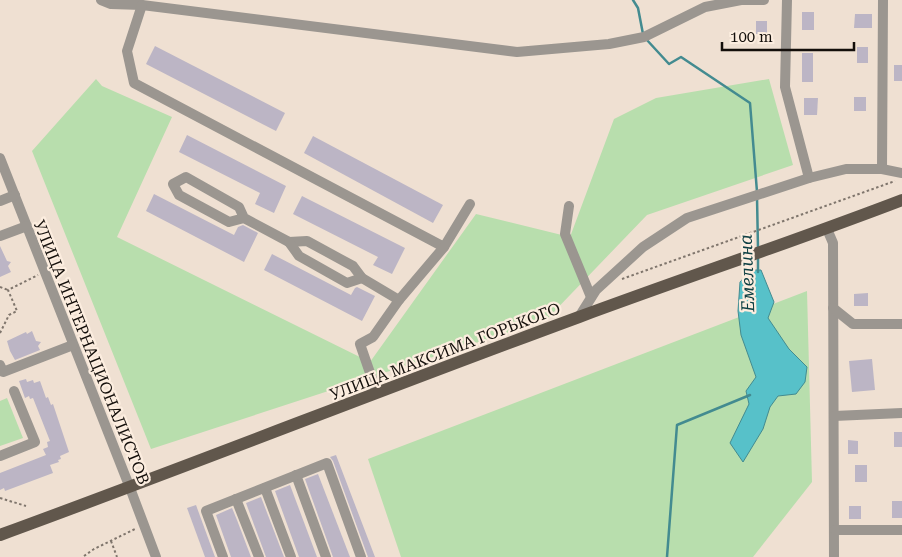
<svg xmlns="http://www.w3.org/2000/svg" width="902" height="557" font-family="'Roboto Serif',serif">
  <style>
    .green { fill: #b8dead }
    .water { fill: #57c1c9; stroke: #438b90 }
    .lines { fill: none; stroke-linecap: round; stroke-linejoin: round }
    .stream { stroke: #438b90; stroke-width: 2.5 }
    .building { fill: #bcb5c5 }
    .path { stroke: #7f756c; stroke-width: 2; stroke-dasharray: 2.5 2.5; stroke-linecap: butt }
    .minor { stroke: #9b9690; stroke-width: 10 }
    .major { stroke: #61574c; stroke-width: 12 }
    .labels { text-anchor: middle; stroke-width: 4.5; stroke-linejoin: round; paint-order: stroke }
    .street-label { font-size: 16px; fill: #130e0a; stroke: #fceddf }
    .water-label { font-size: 18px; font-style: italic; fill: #0f4044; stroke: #fceddf }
  </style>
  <rect width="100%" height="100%" fill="#efe0d2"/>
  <!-- green -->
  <g class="green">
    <polygon points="96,79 102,86 172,117 117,237 370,362 476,214 570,237 614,119 656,98 769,79 793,165 647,215 546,320 151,449 32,151"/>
    <polygon points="807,291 812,482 753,557 401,557 368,459"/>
    <polygon points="7,398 23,438 0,446 0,401"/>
  </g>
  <!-- water -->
  <polygon class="water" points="751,270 761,270 774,302 768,318 789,349 807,367 805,382 796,394 778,396 770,407 763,429 743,462 730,443 749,404 746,391 756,377 741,335 738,311 740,282"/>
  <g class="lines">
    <!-- stream -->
    <g class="stream">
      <polyline points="633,0 638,8 643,34"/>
      <polyline points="646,39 669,64 681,57 750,103 757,192"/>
      <polyline points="757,197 758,249"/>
      <polyline points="758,257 758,272"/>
      <polyline points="667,557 677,425 750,395"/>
    </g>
  </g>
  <!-- building -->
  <g class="building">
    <rect x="802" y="12" width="12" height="18"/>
    <polygon points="855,14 872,14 872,28 854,28"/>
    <rect x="756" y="21" width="11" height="13"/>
    <polygon points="155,46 285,113 276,131 146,64"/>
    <rect x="857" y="47" width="11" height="16"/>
    <rect x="802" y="53" width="11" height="29"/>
    <rect x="894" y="65" width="8" height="16"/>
    <rect x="854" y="97" width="12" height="14"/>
    <polygon points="804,98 818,98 817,115 804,115"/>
    <polygon points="187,135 286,186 274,213 255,204 260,193 179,152"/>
    <polygon points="313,136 443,205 433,223 304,153"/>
    <polygon points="154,194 234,235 238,227 243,225 258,233 244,262 146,211"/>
    <polygon points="302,196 405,248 392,274 373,265 378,257 293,214"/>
    <polygon points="0,246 7,261 11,262 8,266 11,272 0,277"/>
    <polygon points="272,254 351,295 355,288 357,287 375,296 362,321 264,270"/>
    <polygon points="868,293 868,306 854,306 854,294"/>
    <polygon points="32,331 36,341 41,342 38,346 40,350 15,360 10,351 7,341 26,332 27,334"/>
    <polygon points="872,359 875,390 852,392 849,361"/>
    <polygon points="26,379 27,382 33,380 34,383 40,381 46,398 48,397 51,405 53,404 69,452 60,456 61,459 58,460 59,462 50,465 53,473 5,491 4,488 0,490 0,473 46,455 43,449 48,447 47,442 50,441 33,398 30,399 29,396 25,398 19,381"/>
    <rect x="894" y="432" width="8" height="15"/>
    <polygon points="848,440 858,441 858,454 848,454"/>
    <polygon points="336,455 375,557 368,557 333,461 330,457"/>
    <rect x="855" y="465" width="12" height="17"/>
    <polygon points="318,474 350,557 333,557 305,479"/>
    <polygon points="290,485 317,557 299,557 275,491"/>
    <polygon points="261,497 284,557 266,557 246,503"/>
    <rect x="892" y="501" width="10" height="17"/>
    <polygon points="196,505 215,557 205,557 187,508"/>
    <rect x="849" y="506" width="12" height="13"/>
    <polygon points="232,508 237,520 251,557 231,557 216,515"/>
  </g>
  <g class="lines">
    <!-- path -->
    <g class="path">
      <polyline points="622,279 895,181"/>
      <polyline points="0,287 8,290"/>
      <polyline points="0,333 9,315 17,311 8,290 38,275"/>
      <polyline points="0,498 26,506"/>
      <polyline points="111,541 117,557"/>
      <polyline points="84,556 94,549 135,529"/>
    </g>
    <!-- minor -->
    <g class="minor">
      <polyline points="101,0 111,4 142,5 517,52 609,44 644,37 705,7 741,0 764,0"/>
      <polyline points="787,0 785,87 809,178"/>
      <polyline points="142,5 127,51 134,83 444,247"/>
      <polyline points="0,158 130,488 156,557"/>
      <polyline points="882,169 883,0"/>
      <polyline points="0,201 15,195"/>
      <polyline points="569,206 565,234 591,297"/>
      <polyline points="244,218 229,222 179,195 173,184 186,177 239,207 244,218 289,242 307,241 353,266 362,278 399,300"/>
      <polyline points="827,229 833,243 834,557"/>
      <polyline points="0,236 27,226"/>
      <polyline points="289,242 299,256 347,283 362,278"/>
      <polyline points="833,308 853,324 902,324"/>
      <polyline points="579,317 596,290 643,247 687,218 809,178 846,169 882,169 902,173"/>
      <polyline points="0,365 3,372 73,345"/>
      <polyline points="377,393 360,344 373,337 399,300 444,247 470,204"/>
      <polyline points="834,416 902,413"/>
      <polyline points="0,456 35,442 14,391"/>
      <polyline points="296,475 326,557"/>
      <polyline points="265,488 291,557"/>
      <polyline points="236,499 259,557"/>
      <polyline points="835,530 902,530"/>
      <polyline points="223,557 206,511 327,463 361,557"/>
    </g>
    <!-- major -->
    <path class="major" d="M0,535c194,-71 386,-147 579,-218 108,-40 216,-76 323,-117"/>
  </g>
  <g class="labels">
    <!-- street labels -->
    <g class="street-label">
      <text transform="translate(445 351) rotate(-21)" y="6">УЛИЦА МАКСИМА ГОРЬКОГО</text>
      <text transform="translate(92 352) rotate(68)" y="6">УЛИЦА ИНТЕРНАЦИОНАЛИСТОВ</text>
    </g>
    <!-- water labels -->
    <g class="water-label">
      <text transform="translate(747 273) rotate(-92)" y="6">Емелина</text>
    </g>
  </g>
  <!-- scale -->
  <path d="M722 42v8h132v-8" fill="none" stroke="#130e0a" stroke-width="2.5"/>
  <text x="730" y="42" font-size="15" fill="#130e0a" stroke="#fceddf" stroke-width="4" paint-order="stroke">100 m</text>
</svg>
